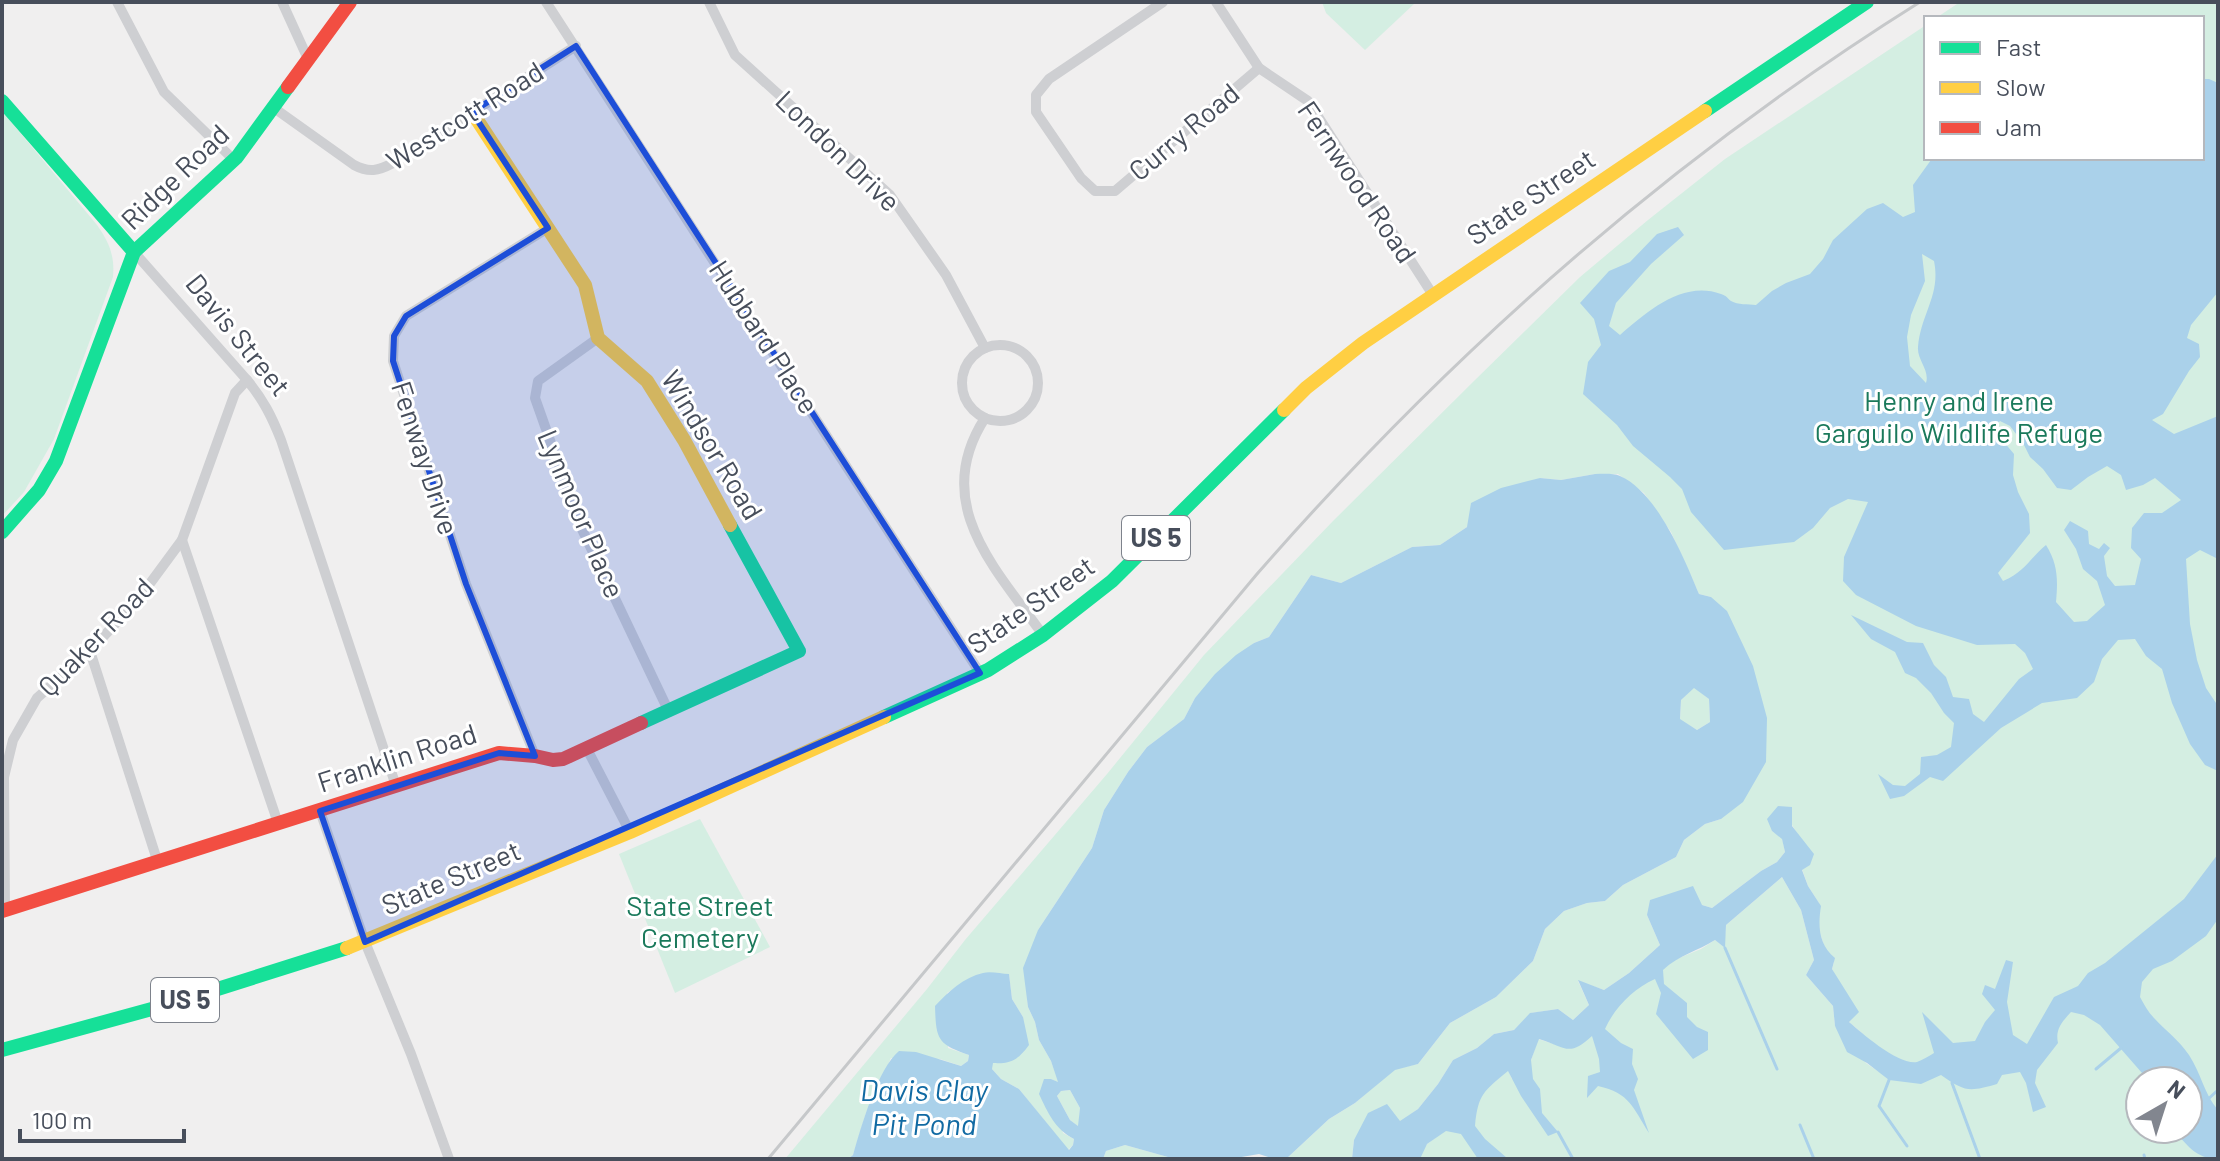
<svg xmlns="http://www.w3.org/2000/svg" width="2220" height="1161" font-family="Barlow,sans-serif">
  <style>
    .green { fill: #d4eee2; fill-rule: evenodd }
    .water { fill: #aad1ea; fill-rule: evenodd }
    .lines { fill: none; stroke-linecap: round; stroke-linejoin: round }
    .stream { stroke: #aad1ea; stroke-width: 3 }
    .street { stroke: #cecfd2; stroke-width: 10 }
    .fast { stroke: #16e098; stroke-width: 14 }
    .slow { stroke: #ffcf43; stroke-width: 14 }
    .jam { stroke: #f24e42; stroke-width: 14 }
    .rail { stroke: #c6c8ca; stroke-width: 3 }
    .marked { fill: #1d4ed8; fill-opacity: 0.2; stroke: #1d4ed8; stroke-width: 6; stroke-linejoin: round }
    .labels { text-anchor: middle; stroke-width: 6; stroke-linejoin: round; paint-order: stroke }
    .shield { fill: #fff; stroke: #7e838c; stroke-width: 2 }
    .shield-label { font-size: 26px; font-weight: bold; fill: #474e5b }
    .street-label { font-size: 28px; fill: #474e5b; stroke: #fff }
    .park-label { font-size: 28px; fill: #1a795b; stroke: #fff }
    .water-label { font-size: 30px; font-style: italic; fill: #116aa3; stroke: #fff }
  </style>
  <rect width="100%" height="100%" fill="#f0efef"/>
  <!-- green -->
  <g class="green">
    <polygon points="1322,2 1415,2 1415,3 1365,50 1326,13"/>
    <path d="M1960,2h258v1157h-807l16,-15 50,-37 6,-15 25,-22 4,9 19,-19 7,-21 19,6 117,-85 27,-11 14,-9 9,7 2,-22 56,-48 19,33 13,50 -8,15 27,31 2,20 31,37 13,9 -16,-38 -14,-12 6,-7 -23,-46 2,-7 -8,-11 -8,-23 1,-25 -11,-17 -6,-17 -2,-31 -8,-13 -20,6 10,7 3,14 -8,10 -16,9 -49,37 -10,-3 -55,10 13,30 -31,28 -25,17 -26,-9 11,24 -16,15 -15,-11 -27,4 -17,17 -20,4 -17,14 -24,12 -15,24 -20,25 -18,13 -46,18 -2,19h-66l43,-40 26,-16 40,-34 23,-5 32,-41 46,-26 37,-36 12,-32 19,-18 23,-8 18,-2 18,-16 53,-28 8,-17 21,-16 16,-5 -10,-222 -12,-3 -28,-62 -27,-39 -26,-19h-23l-34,6 -21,-2 -100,67 -28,2 -71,36 -30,-8 -42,62 -15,6 -59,55 -11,21 -37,28 -19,25 -24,38 -12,38 -54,82 -11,63 1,14 7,15 4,18 12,21 8,22 -8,-4 12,54 11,6 -1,6 -5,5 -49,-61 -18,-10 -9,-10v-6l31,-46 -11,-18 -3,-24c-31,-4 -36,1 -62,18l1,55 21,7 -1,6 -7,5 -21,-7 -49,-1 -25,55 -13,42 -5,4h-63l142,-170 38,-49 142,-166 97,-119 129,-134 142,-141 105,-103 68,-57 77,-61 201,-134v133h276v-140h-266zM2140,1081h48v48h-48z"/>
    <path d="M2,111l95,114c12,17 18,31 16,52l-59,162 -30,53 -22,24z"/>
    <polygon points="1694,687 1709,699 1710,722 1697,730 1680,720 1681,700"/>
    <polygon points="700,819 770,947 675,993 619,854"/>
    <polygon points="1070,1090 1080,1108 1079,1127 1070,1120 1057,1096 1061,1091"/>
    <polygon points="1125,1145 1175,1159 1103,1159 1106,1151"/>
  </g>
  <!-- water -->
  <g class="water">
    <path d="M2202,79h7l9,4v209l-27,33 -4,13 12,6 1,13 -11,14 -26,43 -11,6 22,14 44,-18v143l-18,-9 -14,9 4,65 7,36 9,28 12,18v65l-13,-6 -15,-21 -18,-41 -10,-34 -16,-13 -11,-17 -17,1 -16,19 -8,23 -17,16 -35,5 -41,25 -58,53 -13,-4 -26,19 -14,3 -12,-25 15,11 12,1 15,-12 1,-17 16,-2 14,-8 3,-24 -10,-10 -13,-20 -15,-15 -11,-5 -10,-21 -24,-13 -20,-24 56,27 16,1 11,22 12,12 7,20 16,2 4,15 11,8 35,-43 14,-10 -8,-16 -10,-9 -38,1 -61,-19 -60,-31 -13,-14 1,-24 24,-55 -20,-3 -18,9 -17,20 -19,14 -70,8 -33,-38 -9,-23 -12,-12 -37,-31 -16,-21 -34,-31 5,-32 13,-17 -7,-26 -14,-16 29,-32 21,-9 27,-28 21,-7 6,8 -33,29 -35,39 -7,23 11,9c27,-23 62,-55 101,-41 6,2 5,3 10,7 7,4 17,3 25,4l16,-14 14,-8 24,-9 13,-15 10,-19 34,-31 16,-6 20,14 12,-5 -2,-27 18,-25 6,-2h265zM1922,254l12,7c7,34 -13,52 -16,86 -1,13 12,23 8,36l-16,-17 -3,-29 4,-22 14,-34zM2000,421l10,5 13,17 7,14 13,12 14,19 14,2 17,-13 19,-11 14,9 5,15 17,-5 12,-7 26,22 -19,13h-18l-12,15 -1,20 10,11 -6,26 -20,1 -8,-10 -3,-20 6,-8 -6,-5 -5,6 -10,-5 -1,-13 -18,-10 -6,9 12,19 7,20 14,12 8,24 -18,16 -13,1 -18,-20c2,-22 2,-38 -10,-57 -17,14 -21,27 -43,36l-5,-8 32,-40 -1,-19 -11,-22 -5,-17 1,-21 -21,-25z"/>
    <path d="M1595,474c8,0 18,-1 25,2 37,16 64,82 79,118l12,3 16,14 26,55 14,52 -1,44 -23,40 -22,17 -16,5 -21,16 -8,17 -53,28 -18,16 -18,2 -23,8 -19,18 -12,32 -37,36 -46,26 -32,41 -23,6 -40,33 -26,16 -43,40h-12l-15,-5 -29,5h-55l-50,-14 -19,6 -3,8h-255l5,-4c8,-28 25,-87 46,-104l17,1 45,14 7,-5 1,-6c-32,-11 -33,-16 -34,-49 13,-14 29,-29 48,-33 8,-2 18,1 26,1l3,25 11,18 6,28c-11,15 -18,19 -36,18l-1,6 9,10 18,10 50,61 4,-5 1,-6c-19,-10 -26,-26 -35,-45l5,-15h7l7,3 -7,-21 -12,-21 -4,-18 -7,-15 -5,-39 15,-38 54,-82 12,-38 24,-38 19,-25 37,-28 11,-21 20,-24 21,-19 18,-12 15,-6 42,-62 30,8 71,-36 28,-2 27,-18 4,-24 30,-15 39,-10 21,2zM1694,688l15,11 1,23 -13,8 -17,-11 1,-19zM1070,1090l10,18 -2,18 -8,-6 -13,-24 4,-5z"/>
    <path d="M1778,806l14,1v19l22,28 -4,11 -8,5 6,16 13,20c-3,19 -3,38 14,52l-3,11 27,43 -10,10c14,12 49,43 68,40 5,-2 12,-6 17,-9l-12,-41 31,31 22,-2 10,-19 10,-12 -13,-16 3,-9 10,4 11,-29 7,2 -6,40 6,33 14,9 27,-47 24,-11 10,-13 17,-10 79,-64 34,-45v65l-12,17 -34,25 -19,8 -11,13 -2,15c4,7 8,15 14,21 12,13 25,22 35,37 12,18 15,39 29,55v49c-22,0 -32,-15 -45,-30h15v-48h-39l-49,-56 -16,-10 -13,-3c-9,10 -16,17 -13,31l-21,27 -2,13 11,24 -13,5 -7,-29 -6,-11 -18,3 -5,9c-28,8 -32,8 -56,-9l-20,9 -32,-4 -22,-17 -20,-11 -12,-26 -2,-20 -27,-31 8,-15 -13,-50 -19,-33 -56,48 -1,23 -10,-8c-17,11 -36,15 -52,30l1,14 23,19v14l10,10 11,5v18l-15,9 -37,-45 5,-21 -6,-14c-22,10 -40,28 -50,50l16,14 12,6 -1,15 6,15 -4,11 15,43c-16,-25 -19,-40 -51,-47l-11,12 1,-22 12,-4 -1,-13 -7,-23c-23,21 -25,12 -53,3l-8,21 2,19 7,10 2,24 16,19 -10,4 -27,-40 -13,-25c-24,20 -30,23 -33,55l10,13 22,19 4,1h-33l-17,-25 -15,-3 -19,13 -7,15h-68l2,-19 14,-27 19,-9 13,17 18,-12 20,-25 15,-24 24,-12 17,-14 20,-4 16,-17 28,-4 15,11 16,-15 -11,-25 26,10 25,-17 31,-28 -13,-30 3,-15 43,-14 9,19 10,3 49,-37 16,-9 8,-10 -3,-13 -10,-8 -5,-12z"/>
  </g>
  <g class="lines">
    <!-- stream -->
    <g class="stream">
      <polyline points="1725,948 1777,1069"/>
      <polyline points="2096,1069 2121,1048"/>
      <polyline points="1889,1080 1879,1106 1907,1146"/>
      <polyline points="1952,1083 1980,1159"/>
      <polyline points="2206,1101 2218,1090"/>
      <polyline points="1800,1125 1814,1159"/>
      <polyline points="1558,1132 1573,1159"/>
      <polyline points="2144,1155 2145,1159"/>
    </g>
    <!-- street -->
    <g class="street">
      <polyline points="117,2 164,92 234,160"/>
      <polyline points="282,2 308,59"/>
      <polyline points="546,2 980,673"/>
      <polyline points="709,2 735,55 890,195 946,275 985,348"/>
      <polyline points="1163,2 1049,79 1036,95 1036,112 1081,178 1095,191 1115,191 1259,68"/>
      <polyline points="1216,2 1259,68 1308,101 1433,295"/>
      <path d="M274,108l80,57c15,8 24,6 39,-2l183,-117"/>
      <path d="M134,252l113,128c16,19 25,37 34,60l115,346"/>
      <polyline points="598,338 538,381 535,398 580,525 669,712"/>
      <circle cx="1000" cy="383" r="38"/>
      <path d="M985,418c-55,85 10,150 58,217"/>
      <polyline points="182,540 278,823"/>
      <polyline points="90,651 158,863"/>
      <polyline points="587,749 630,832"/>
      <polyline points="535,756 466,584 393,361 394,336 406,316 548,228"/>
      <polyline points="320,811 365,942 411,1054 449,1159"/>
      <polyline points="5,910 4,777 13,740 37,698 90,651 140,597 182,540 235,393 247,380"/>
    </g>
    <!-- fast -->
    <g class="fast">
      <polyline points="2,101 134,252"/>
      <polyline points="1705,111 1867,2"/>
      <polyline points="2,532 39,490 56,461 134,252 237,157 288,87"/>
      <polyline points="884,717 988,670 1043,635 1112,581 1284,410"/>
      <polyline points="641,723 799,651 730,525"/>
      <polyline points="2,1050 170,1004 347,948"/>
    </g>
    <!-- slow -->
    <g class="slow">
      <polyline points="472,112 585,285 598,338 647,381 684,440 730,525"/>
      <polyline points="1284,410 1306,388 1363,343 1705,111"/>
      <polyline points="347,948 630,832 884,717"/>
    </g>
    <!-- jam -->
    <g class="jam">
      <polyline points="288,87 350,2"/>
      <polyline points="2,911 499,753 535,756 553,760 563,759 641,723"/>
    </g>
    <!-- rail -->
    <path class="rail" d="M768,1159l489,-585c193,-221 414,-416 663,-572"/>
  </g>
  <!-- marked area -->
  <path class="marked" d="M576,46l404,627 -615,269 -45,-131 179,-58 36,3 -69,-172 -73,-223 1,-25 12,-20 142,-88 -76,-116z"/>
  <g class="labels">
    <!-- shield labels -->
    <g class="shield">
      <rect x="1122" y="516" width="68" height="44" rx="6"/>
      <rect x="151" y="978" width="68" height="44" rx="6"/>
    </g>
    <g class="shield-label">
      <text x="1156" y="547">US 5</text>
      <text x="185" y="1009">US 5</text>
    </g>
    <!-- street labels -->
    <g class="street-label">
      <text transform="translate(465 116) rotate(-32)" y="10">Westcott Road</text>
      <text transform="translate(1184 132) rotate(-40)" y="10">Curry Road</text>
      <text transform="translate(838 151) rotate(44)" y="10">London Drive</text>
      <text transform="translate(175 177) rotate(-44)" y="10">Ridge Road</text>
      <text transform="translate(1357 182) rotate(56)" y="10">Fernwood Road</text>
      <text transform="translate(1531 197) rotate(-34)" y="10">State Street</text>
      <text transform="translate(238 335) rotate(51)" y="10">Davis Street</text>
      <text transform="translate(764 337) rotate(57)" y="10">Hubbard Place</text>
      <text transform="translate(712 445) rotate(59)" y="10">Windsor Road</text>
      <text transform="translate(425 458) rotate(72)" y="10">Fenway Drive</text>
      <text transform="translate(581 514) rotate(67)" y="10">Lynmoor Place</text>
      <text transform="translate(1031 605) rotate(-35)" y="10">State Street</text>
      <text transform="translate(96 637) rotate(-46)" y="10">Quaker Road</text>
      <text transform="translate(397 758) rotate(-18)" y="10">Franklin Road</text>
      <text transform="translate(451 878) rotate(-23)" y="10">State Street</text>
    </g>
    <!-- park labels -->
    <g class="park-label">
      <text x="1959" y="411">Henry and Irene<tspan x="1959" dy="32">Garguilo Wildlife Refuge</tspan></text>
      <text x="700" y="916">State Street<tspan x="700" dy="32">Cemetery</tspan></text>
    </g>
    <!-- water labels -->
    <g class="water-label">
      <text x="924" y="1101">Davis Clay<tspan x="924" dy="34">Pit Pond</tspan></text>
    </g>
  </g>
  <!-- border -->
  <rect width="2220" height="1161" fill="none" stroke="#474e5b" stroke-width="8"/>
  <!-- legend -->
  <rect x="1924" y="16" width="280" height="144" fill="#ffffff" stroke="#b5b8bd" stroke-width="2"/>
  <rect x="1940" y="42" width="40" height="12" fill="#16e098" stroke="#b5b8bd" stroke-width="2"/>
  <text x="1996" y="56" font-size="24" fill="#474e5b">Fast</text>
  <rect x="1940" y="82" width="40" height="12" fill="#ffcf43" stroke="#b5b8bd" stroke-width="2"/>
  <text x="1996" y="96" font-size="24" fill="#474e5b">Slow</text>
  <rect x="1940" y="122" width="40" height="12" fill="#f24e42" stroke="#b5b8bd" stroke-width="2"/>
  <text x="1996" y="136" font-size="24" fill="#474e5b">Jam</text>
  <!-- north arrow -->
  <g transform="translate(2164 1105) rotate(39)"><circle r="38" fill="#ffffff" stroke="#b5b8bd" stroke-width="2"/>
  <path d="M0-6L14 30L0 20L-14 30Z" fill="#82868f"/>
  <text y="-12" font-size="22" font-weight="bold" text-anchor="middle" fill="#474e5b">N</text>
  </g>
  <!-- scale -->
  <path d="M20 1129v12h164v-12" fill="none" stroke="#474e5b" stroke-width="4"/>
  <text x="32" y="1129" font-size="24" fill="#474e5b" stroke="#ffffff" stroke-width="6" paint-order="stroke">100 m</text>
</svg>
